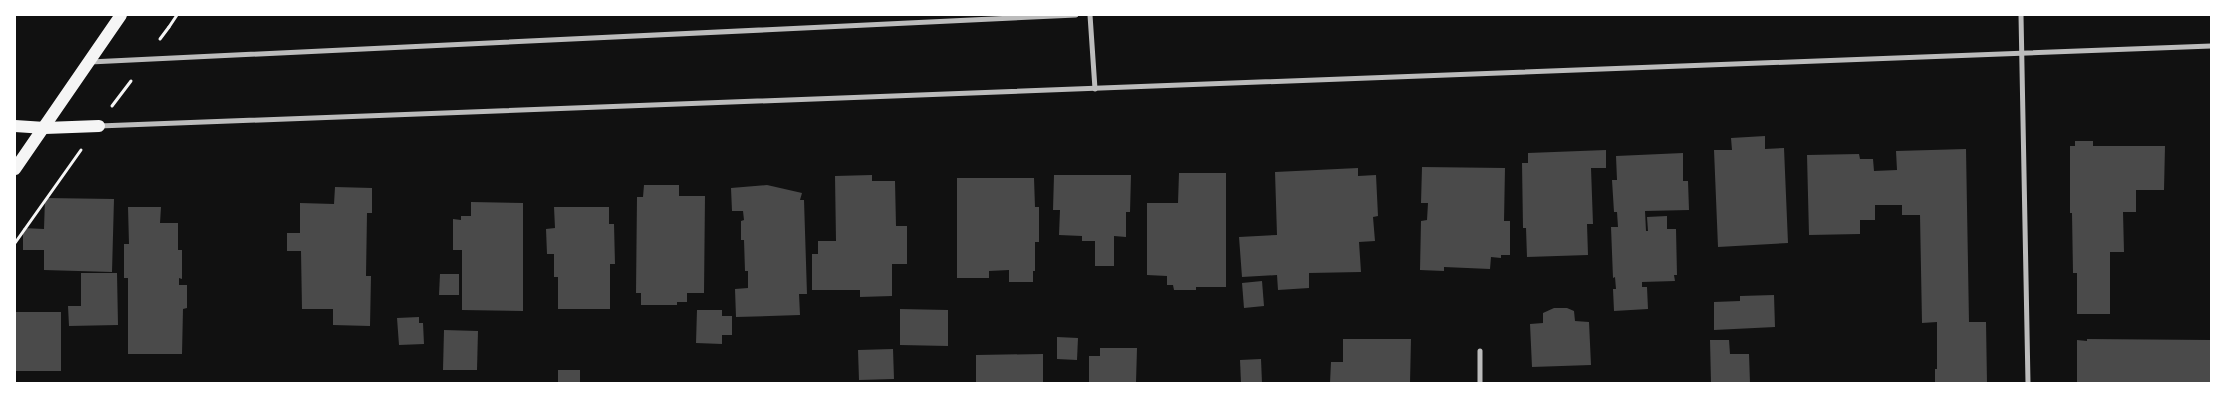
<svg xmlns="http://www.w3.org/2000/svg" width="2226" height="398" font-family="Poppins,sans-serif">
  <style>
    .building { fill: #4a4a4a }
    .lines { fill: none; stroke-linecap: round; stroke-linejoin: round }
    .path { stroke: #f5f5f5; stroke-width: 3 }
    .minor { stroke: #bcbcbc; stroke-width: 5 }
    .primary { stroke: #f5f5f5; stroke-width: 12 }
  </style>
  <rect width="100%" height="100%" fill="#111"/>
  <!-- building -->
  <g class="building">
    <polygon points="1765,136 1765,149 1784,148 1788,243 1718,247 1714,150 1732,150 1731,138"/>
    <polygon points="2075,141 2093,141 2093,146 2165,146 2164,190 2136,190 2136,212 2123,212 2124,252 2110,252 2110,314 2077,314 2077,273 2073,273 2072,213 2070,213 2070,146 2075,146"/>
    <polygon points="1966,149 1969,322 1986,322 1987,383 1935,383 1935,369 1937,369 1937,322 1922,323 1920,215 1902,215 1902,205 1875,205 1875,220 1860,220 1860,234 1809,235 1807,155 1859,154 1860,159 1873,159 1874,171 1897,170 1896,151"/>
    <polygon points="1606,150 1606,168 1591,168 1593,224 1587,224 1588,255 1527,257 1526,228 1523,228 1522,163 1528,163 1528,153"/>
    <polygon points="1683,153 1683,181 1688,181 1689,210 1645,211 1646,231 1648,231 1647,217 1667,216 1667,229 1676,229 1677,275 1674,275 1675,281 1642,282 1642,287 1647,287 1648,309 1614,311 1613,289 1616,289 1615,277 1613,278 1611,227 1618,227 1617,212 1614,212 1612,180 1617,180 1616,156"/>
    <polygon points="1422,167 1505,168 1504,221 1510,221 1510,255 1501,255 1501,258 1491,257 1490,269 1444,267 1444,271 1420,270 1421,221 1427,220 1428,203 1421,203"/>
    <polygon points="1358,168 1358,176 1376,175 1378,216 1373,217 1375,241 1359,242 1361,272 1309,273 1309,288 1278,290 1277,275 1242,277 1239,237 1277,235 1275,172"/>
    <polygon points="1179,173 1226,173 1226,287 1196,287 1196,290 1174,290 1173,285 1167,285 1167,276 1147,275 1147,203 1178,203"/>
    <polygon points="872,175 872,181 895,181 896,226 907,226 907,264 892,264 892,296 860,297 860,290 812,290 812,254 818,254 818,241 836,241 835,176"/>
    <polygon points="1054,175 1131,175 1130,212 1126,212 1126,237 1114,236 1114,266 1095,266 1095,241 1082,241 1082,236 1059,235 1060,210 1053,210"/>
    <polygon points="957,178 1034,178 1035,207 1039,207 1039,242 1035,242 1035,271 1033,271 1033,282 1009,282 1009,270 989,271 989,278 957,278"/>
    <polygon points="644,185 679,185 679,196 705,196 704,293 687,293 687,302 677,302 677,305 641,305 641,293 636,293 637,197 643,197"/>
    <polygon points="767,185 802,193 800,200 804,200 807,294 799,294 800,315 736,317 735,289 748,288 748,271 745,271 744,240 741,240 741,221 744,220 743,211 732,211 731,188"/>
    <polygon points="335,187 372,188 372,213 367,213 366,276 371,276 370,326 333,325 333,309 302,309 301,251 287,251 287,233 300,233 300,203 334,204"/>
    <polygon points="45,198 114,199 112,272 44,270 44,250 23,250 23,228 44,229"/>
    <polygon points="471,202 523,203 523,311 462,310 462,250 453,250 453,219 461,220 461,216 471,216"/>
    <polygon points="128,207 161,207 160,223 178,223 178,250 182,250 182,279 179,278 179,285 187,285 187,308 183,309 182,354 128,354 128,278 124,278 124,244 129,244"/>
    <polygon points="554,207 609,207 609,224 614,224 615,264 610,264 610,309 558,309 558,277 554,277 554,254 547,254 546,229 555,228"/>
    <polygon points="81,273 117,273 118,325 69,326 68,306 81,306"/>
    <polygon points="440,274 459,274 459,295 439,295"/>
    <polygon points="1262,281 1264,306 1244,308 1242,283"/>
    <polygon points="1774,295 1775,327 1714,330 1714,302 1740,301 1740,296"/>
    <polygon points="1554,308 1567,308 1574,311 1575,321 1589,322 1591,365 1532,367 1530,324 1543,323 1543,313"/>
    <polygon points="900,309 948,310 948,346 900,345"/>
    <polygon points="697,310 722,310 722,316 732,316 732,335 722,335 722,344 696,343"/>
    <rect x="15" y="312" width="46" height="59"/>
    <polygon points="419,317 419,323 423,323 424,344 399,345 397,318"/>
    <polygon points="444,330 478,331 477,370 443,370"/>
    <polygon points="1057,337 1078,338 1077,360 1057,359"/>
    <polygon points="1343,339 1411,339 1410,383 1330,383 1331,362 1343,362"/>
    <polygon points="2087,339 2211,340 2211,383 2077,383 2077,340 2087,341"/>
    <polygon points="1710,340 1729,340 1730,354 1749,354 1750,383 1711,383"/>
    <polygon points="1100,348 1137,348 1136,383 1089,382 1089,356 1100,356"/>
    <polygon points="893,349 894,379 859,380 858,350"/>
    <polygon points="1043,354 1043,383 976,383 976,355"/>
    <polygon points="1261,359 1262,383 1241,383 1240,360"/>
    <rect x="558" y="370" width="22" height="13"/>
  </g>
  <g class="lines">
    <!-- path -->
    <g class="path">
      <polyline points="169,27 177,15"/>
      <polyline points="160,39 169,27"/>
      <polyline points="112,106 131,81"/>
      <polyline points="15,243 81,150"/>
    </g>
    <!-- minor -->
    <g class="minor">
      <polyline points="1090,15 1095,89"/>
      <polyline points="2021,15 2028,383"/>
      <polyline points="90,62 1076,15"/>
      <polyline points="99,126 2211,46"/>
      <polyline points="1480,351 1480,383"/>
    </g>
    <!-- primary -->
    <g class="primary">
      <polyline points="15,126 45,128 99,126"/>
      <polyline points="15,169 121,15"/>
    </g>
  </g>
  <!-- border -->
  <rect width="2226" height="398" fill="none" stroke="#ffffff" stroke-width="32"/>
</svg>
